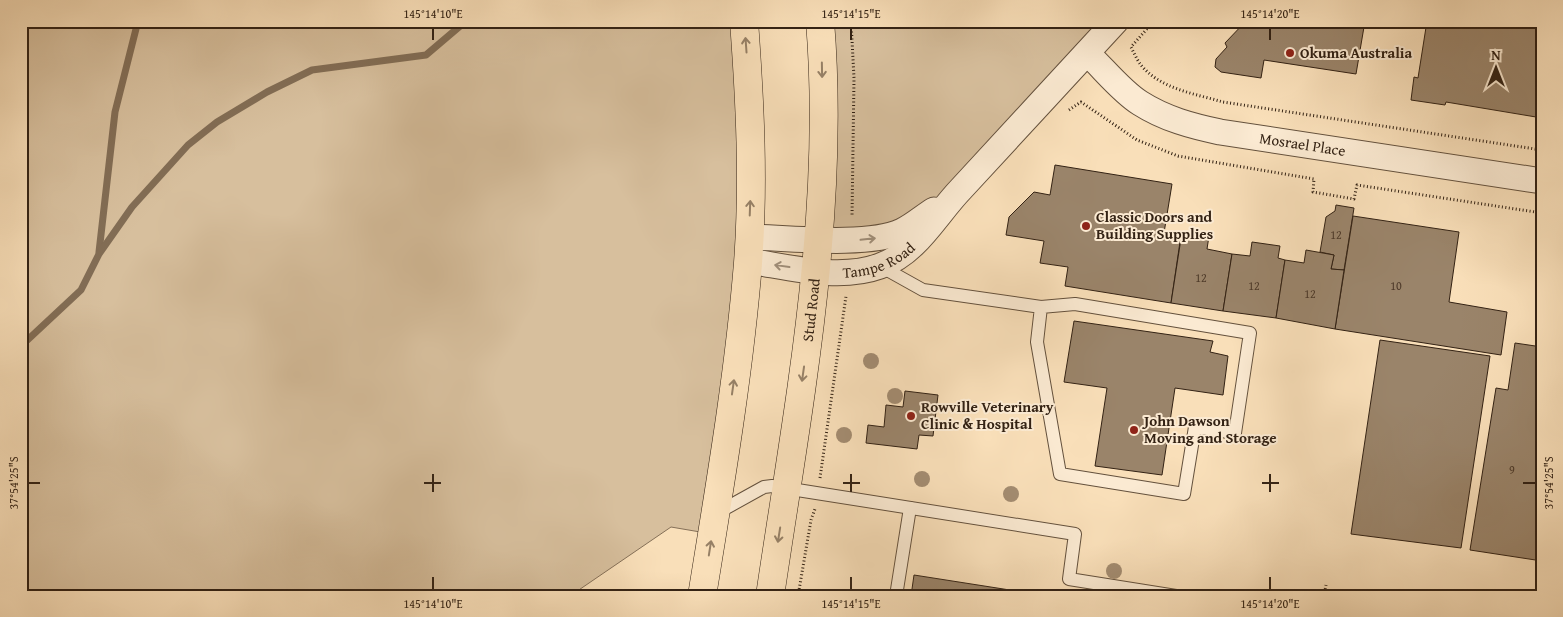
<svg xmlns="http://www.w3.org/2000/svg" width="1563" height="617" font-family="'Gentium Book Plus',serif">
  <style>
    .green { fill: #d7bf9d; stroke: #857058 }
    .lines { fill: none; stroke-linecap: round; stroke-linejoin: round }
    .stream { stroke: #826d55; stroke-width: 7 }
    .building { fill: #9a846a; stroke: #332214 }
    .service-casing { stroke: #64513d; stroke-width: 14 }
    .minor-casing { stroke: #64513d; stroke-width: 27 }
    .trunk-casing { stroke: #332214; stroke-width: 29 }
    .path { stroke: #332214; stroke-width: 3; stroke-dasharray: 1 2.5; stroke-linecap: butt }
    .service { stroke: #fbead2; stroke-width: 12 }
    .minor { stroke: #fbead2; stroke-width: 25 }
    .trunk { stroke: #f9dfb9; stroke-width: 28 }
    .tree { fill: #a38c71 }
    .oneway { stroke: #968066 }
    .oneway2 { stroke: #a1907c }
    .ticks { fill: none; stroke: #332214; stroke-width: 2 }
    .poi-dot { fill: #8f2418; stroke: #fbead2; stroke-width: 2 }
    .labels { text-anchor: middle; stroke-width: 4; stroke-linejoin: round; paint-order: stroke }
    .number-label { font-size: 12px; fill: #4d3a2a }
    .poi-label { font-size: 15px; font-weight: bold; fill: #332214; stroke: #fbead2; text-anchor: start }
    .street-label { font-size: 15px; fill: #332214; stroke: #fbead2 }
    .neatline { fill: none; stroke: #332214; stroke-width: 2 }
    .ticks-label { font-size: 12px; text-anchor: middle; fill: #332214 }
  </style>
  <rect width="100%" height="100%" fill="#f9dfb9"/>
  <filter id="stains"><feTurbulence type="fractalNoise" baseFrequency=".004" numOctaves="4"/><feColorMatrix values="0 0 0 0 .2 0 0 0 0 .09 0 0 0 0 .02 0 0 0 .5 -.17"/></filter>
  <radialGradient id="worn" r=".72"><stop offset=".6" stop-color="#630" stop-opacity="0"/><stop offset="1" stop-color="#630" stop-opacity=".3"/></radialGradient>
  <!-- green -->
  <g class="green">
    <polygon points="21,21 744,21 751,113 712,534 671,527 570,596 21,596"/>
    <polygon points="820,21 1116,21 955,196 902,231 819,239"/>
  </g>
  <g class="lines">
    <!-- stream -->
    <g class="stream">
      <polyline points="99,252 115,112 138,21"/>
      <polyline points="21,346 81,290 99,254 132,207 188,145 217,122 267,92 312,70 426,55 466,21"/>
    </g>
  </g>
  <!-- building -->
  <g class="building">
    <polygon points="1246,21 1365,21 1356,74 1264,60 1261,78 1221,72 1215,67 1216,59 1227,47 1225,43"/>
    <polygon points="1427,21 1542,21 1542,81 1536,117 1446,102 1445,105 1411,100 1414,77 1418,78"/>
    <polygon points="1055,165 1172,184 1163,239 1180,242 1171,303 1065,286 1068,267 1040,263 1044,241 1006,235 1009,217 1034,192 1050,195"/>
    <polygon points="1336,205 1354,208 1344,270 1331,269 1334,255 1320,252 1326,217 1335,211"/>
    <polygon points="1353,216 1459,232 1449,302 1507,312 1501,355 1335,329"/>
    <polygon points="1182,232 1209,236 1207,249 1232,254 1223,311 1171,303"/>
    <polygon points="1252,242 1280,246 1278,258 1285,260 1276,318 1223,311 1232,254 1250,256"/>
    <polygon points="1306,250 1334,255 1331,269 1344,270 1335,329 1276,318 1285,260 1304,263"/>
    <polygon points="1074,321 1213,341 1210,352 1228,356 1223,395 1175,388 1162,475 1095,466 1107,388 1064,382"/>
    <polygon points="1380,340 1490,356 1461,548 1351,534"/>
    <polygon points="1515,343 1542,347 1542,561 1470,550 1496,388 1508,390"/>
    <polygon points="905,391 938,395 933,436 919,435 917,449 866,443 868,425 884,427 886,405 903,407"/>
    <polygon points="914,575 997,588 1048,596 911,596"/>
  </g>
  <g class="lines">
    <defs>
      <g id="service">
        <polyline points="880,266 923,290 1041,307 1075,304 1250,333 1235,433 1195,427 1184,494 1060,474 1037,342 1041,307"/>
        <polyline points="717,513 764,487 772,486 1075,534 1069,579 1176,596"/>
        <polyline points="896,596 910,508"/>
      </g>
      <g id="minor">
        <path id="s1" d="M1087,53c16,15 35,39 53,50 25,16 52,23 80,29l322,49"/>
        <path d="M749,237c39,1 119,10 153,-6 11,-5 22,-15 32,-21"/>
        <path id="s2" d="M748,261c41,6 91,20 132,5 37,-13 55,-50 81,-77 52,-56 103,-112 155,-168"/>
      </g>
      <g id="trunk">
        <path d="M702,596c18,-111 37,-222 46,-333 6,-81 2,-161 -4,-242"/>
        <path id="s3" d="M770,596c28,-190 66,-382 50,-575"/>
      </g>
    </defs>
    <!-- service casing -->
    <use href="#service" class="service-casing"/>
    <!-- minor casing -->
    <use href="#minor" class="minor-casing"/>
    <!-- trunk casing -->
    <use href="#trunk" class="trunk-casing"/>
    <!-- path -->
    <g class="path">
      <polyline points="851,21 854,78 852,217"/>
      <path d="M1154,21l-23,26c3,6 6,13 10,18 19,24 55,29 82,37l319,48"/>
      <polyline points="1069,110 1081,102 1137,140 1178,156 1314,179 1313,192 1354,199 1357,185 1542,213"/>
      <polyline points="820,478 846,296"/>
      <polyline points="798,596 811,520 815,509"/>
      <polyline points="1324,596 1326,585"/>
    </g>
    <!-- service -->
    <use href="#service" class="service"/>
    <!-- minor -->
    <use href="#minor" class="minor"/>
    <!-- trunk -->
    <use href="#trunk" class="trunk"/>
  </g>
  <!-- trees -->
  <g class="tree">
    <circle cx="871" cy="361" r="8"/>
    <circle cx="895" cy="396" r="8"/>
    <circle cx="844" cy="435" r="8"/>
    <circle cx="922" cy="479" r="8"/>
    <circle cx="1011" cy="494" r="8"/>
    <circle cx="1114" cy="571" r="8"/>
  </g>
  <!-- one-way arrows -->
  <defs><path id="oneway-shaft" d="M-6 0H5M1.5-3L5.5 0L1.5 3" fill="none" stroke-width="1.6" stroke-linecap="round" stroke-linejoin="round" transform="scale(1.25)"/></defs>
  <g class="oneway">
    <use href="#oneway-shaft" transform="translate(746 45) rotate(-94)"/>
    <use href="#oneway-shaft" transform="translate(822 70) rotate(89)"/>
    <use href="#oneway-shaft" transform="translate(750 208) rotate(-88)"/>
    <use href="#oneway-shaft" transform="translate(803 374) rotate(98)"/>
    <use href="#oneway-shaft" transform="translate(733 387) rotate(-82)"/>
    <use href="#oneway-shaft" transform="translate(779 535) rotate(99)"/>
    <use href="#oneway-shaft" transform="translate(710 548) rotate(-81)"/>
  </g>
  <g class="oneway2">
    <use href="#oneway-shaft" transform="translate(868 239) rotate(-6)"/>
    <use href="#oneway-shaft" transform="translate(782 266) rotate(-172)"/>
  </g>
  <!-- ticks -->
  <path class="ticks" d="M433,28v12M851,28v12M1270,28v12M433,474v18M851,474v18M1270,474v18M28,483h12M424,483h17M843,483h17M1262,483h17M1523,483h13M433,577v13M851,577v13M1270,577v13"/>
  <!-- markers -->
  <g class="poi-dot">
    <circle cx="1290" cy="53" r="5"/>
    <circle cx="1086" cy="226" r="5"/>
    <circle cx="911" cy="416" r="5"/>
    <circle cx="1134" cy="430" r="5"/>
  </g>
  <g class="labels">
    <!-- number labels -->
    <g class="number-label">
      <text x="1336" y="239">12</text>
      <text x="1201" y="282">12</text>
      <text x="1254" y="290">12</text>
      <text x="1396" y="290">10</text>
      <text x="1310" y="298">12</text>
      <text x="1512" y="474">9</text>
    </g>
    <!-- poi labels -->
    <g class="poi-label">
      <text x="1300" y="58">Okuma Australia</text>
      <text x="1096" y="222">Classic Doors and<tspan x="1096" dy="17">Building Supplies</tspan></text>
      <text x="921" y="412">Rowville Veterinary<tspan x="921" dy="17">Clinic &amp; Hospital</tspan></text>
      <text x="1144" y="426">John Dawson<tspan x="1144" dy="17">Moving and Storage</tspan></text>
    </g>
    <!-- street labels -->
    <g class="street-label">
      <text dy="5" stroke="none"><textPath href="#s1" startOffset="242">Mosrael Place</textPath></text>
      <text dy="5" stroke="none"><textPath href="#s2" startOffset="134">Tampe Road</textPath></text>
      <text dy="5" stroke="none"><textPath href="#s3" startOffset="289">Stud Road</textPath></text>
    </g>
  </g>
  <!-- margin -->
  <rect width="1563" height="617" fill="none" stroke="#f9dfb9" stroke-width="55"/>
  <!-- north arrow -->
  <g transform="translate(1496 68)" stroke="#fbead2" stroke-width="4" paint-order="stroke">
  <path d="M0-4L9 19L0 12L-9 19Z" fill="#332214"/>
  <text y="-8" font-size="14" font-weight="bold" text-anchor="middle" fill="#332214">N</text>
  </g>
  <rect x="28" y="28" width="1508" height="562" class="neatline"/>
  <g class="ticks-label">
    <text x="433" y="18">145°14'10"E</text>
    <text x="851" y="18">145°14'15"E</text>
    <text x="1270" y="18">145°14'20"E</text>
    <text transform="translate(14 483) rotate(-90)" y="4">37°54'25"S</text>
    <text transform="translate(1549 483) rotate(-90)" y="4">37°54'25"S</text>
    <text x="433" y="608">145°14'10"E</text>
    <text x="851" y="608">145°14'15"E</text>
    <text x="1270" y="608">145°14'20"E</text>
  </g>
  <rect width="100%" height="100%" filter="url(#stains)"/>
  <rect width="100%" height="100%" fill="url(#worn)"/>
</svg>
